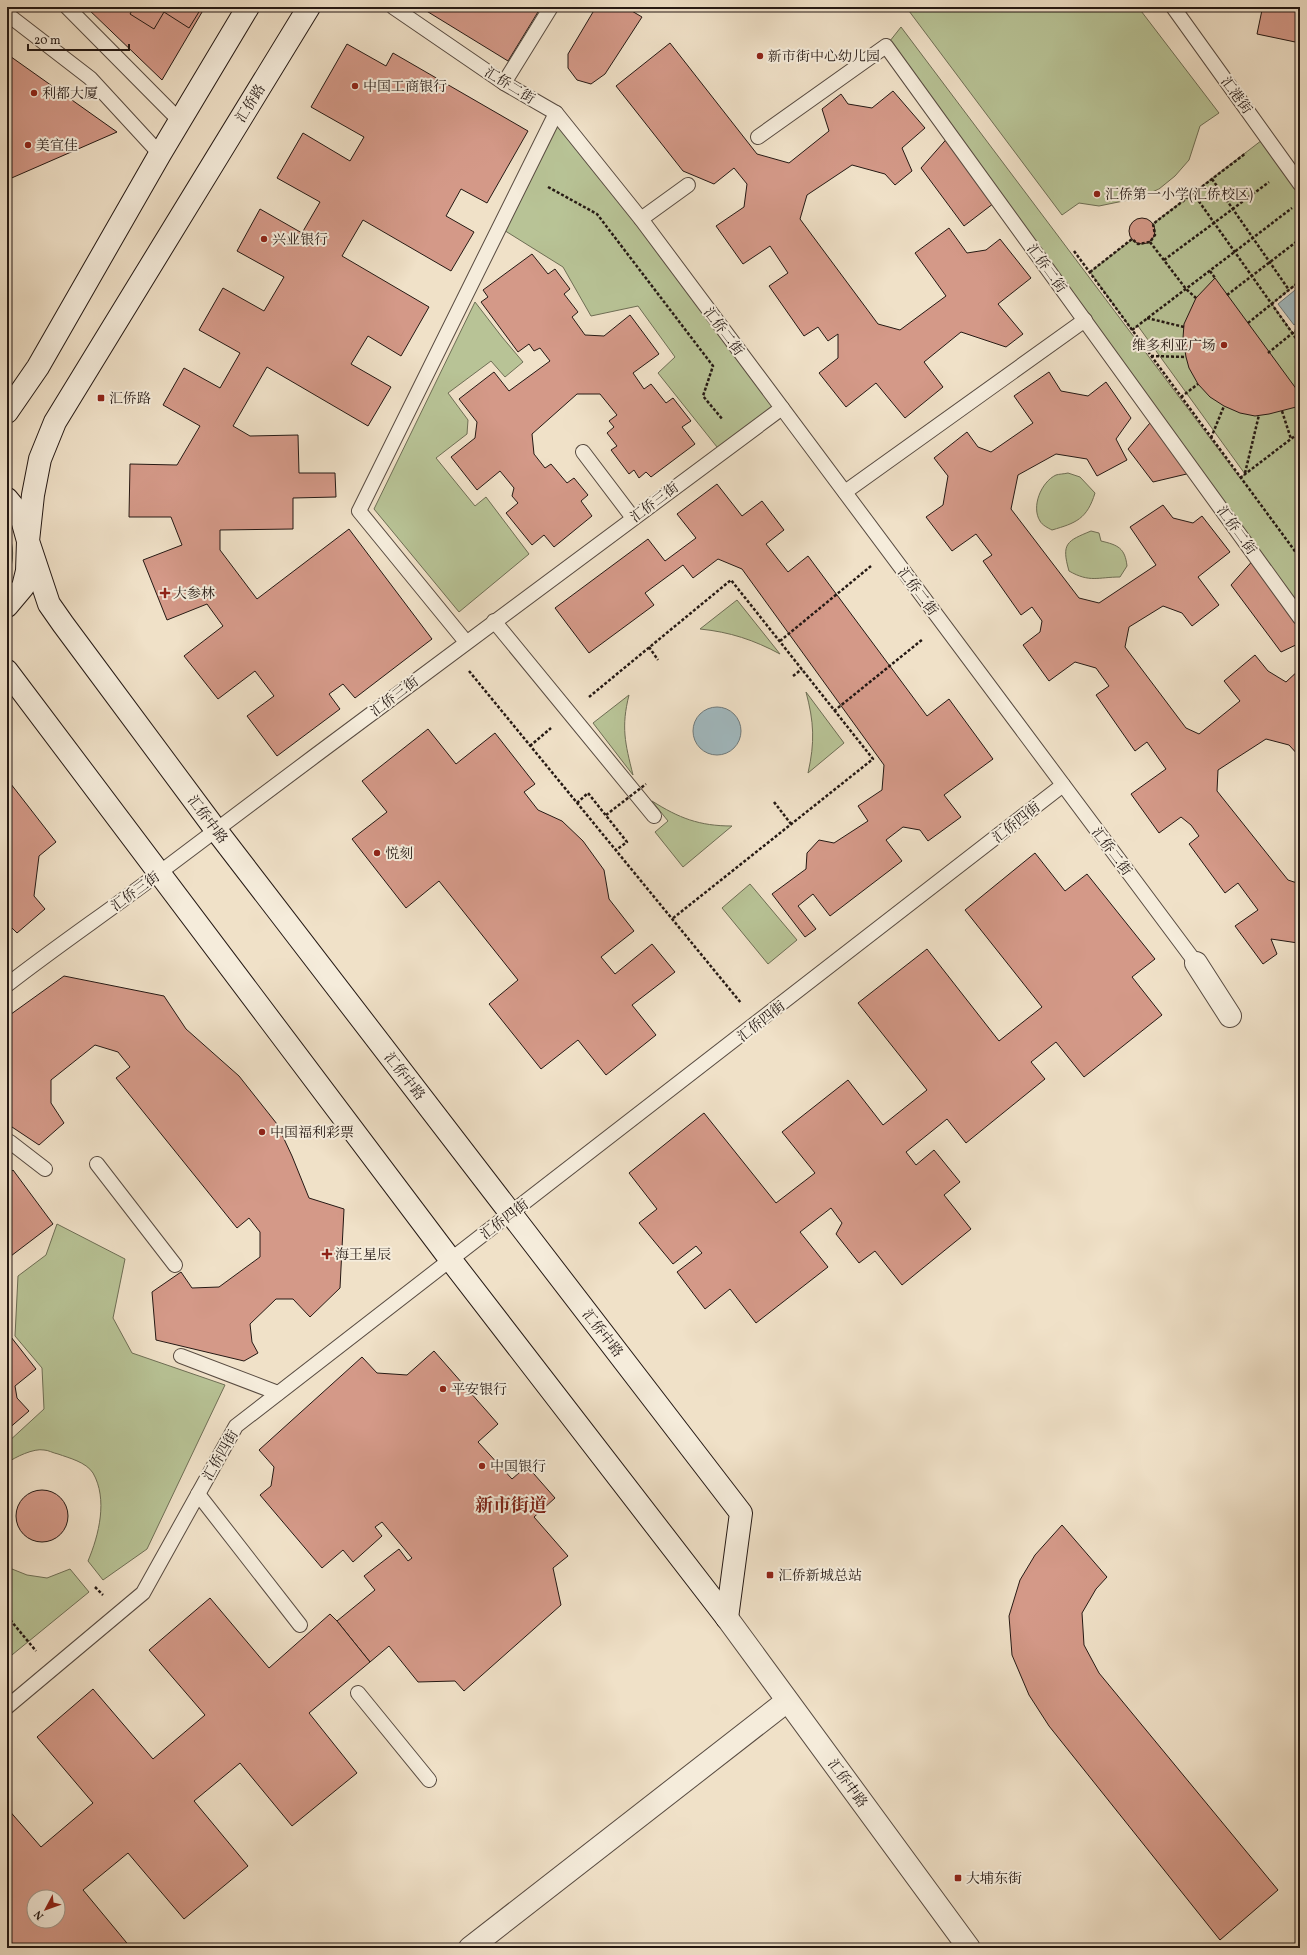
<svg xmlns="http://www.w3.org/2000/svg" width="1307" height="1955" font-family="Vollkorn,'Noto Serif SC',serif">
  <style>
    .green { fill: #b8c396; stroke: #6e6e55 }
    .water { fill: #a1bac1; stroke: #6f7a7c }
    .building { fill: #d49988; stroke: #251914; fill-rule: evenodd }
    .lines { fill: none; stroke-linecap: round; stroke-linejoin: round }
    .lane-casing { stroke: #584b41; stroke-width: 16 }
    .street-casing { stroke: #584b41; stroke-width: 24 }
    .secondary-casing { stroke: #251914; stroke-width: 24 }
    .path { stroke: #251914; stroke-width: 2.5; stroke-dasharray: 3 2; stroke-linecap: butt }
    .lane { stroke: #f5ecdb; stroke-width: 14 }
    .street { stroke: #f5ecdb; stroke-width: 22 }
    .secondary { stroke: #f5ecdb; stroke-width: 22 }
    .path-bridge { stroke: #251914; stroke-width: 2.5; stroke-dasharray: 3 2; stroke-linecap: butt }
    .poi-dot { fill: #8f2418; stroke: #f5ecdb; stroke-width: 1.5 }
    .labels { text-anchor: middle; stroke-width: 4; stroke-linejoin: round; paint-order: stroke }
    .poi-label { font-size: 14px; fill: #251914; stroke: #f5ecdb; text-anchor: start }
    .street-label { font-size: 14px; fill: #251914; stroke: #f5ecdb }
    .district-label { font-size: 18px; font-weight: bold; fill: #7a1f14; stroke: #f5ecdb }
  </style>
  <rect width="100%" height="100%" fill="#f0e1c8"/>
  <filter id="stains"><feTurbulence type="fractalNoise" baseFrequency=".005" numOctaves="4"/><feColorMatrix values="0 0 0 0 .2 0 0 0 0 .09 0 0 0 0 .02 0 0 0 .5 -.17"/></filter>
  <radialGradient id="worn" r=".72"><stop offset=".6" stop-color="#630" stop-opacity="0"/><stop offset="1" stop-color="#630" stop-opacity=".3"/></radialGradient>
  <!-- green -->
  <g class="green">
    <polygon points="906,7 1138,7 1219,113 1200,126 1189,160 1175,176 1159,189 1138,198 1099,206 1079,203 1062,215"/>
    <polygon points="901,27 1240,478 1245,474 1138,326 1132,330 1090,272 1266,137 1300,184 1300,281 1272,304 1293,333 1300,327 1300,618 886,46"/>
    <polygon points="556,113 782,408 721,452 658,373 675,357 638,306 591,316 563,267 499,227"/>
    <polygon points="475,302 502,337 523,362 505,377 491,361 448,393 468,420 467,434 436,458 475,506 486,497 529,554 459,612 374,509"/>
    <path d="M1068,473l12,4 15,16c-8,26 -19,30 -43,37 -4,-2 -10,-5 -12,-9 -9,-14 1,-39 16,-46 3,-1 8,-1 12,-2z"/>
    <path d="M7,529c7,15 8,33 0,48z"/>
    <path d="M1091,531l8,2 2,8c17,4 24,7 26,25l-7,11c-22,0 -30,6 -51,-6 -8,-28 -2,-30 22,-40z"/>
    <path d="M737,600l43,54c-26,-14 -50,-22 -80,-25z"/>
    <path d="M806,692l38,51 -36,30c7,-31 6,-51 -2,-81z"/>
    <path d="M629,695c-8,32 -4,48 4,80l-40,-52z"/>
    <path d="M652,801c27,17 47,25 80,25l-49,41 -28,-35 13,-11z"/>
    <polygon points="750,884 797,940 768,964 722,908"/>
    <path d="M57,1224l68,35 -12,59 19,35 93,32 -78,164 -44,31 -15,-19c11,-26 20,-62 5,-88 -7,-11 -24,-15 -35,-19 -5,-1 -10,-4 -14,-4 -10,-2 -29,7 -37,13v-20l37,-34 -2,-41 -27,-32 3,-60 28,-21z"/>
    <polygon points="7,1567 27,1575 47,1578 70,1569 89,1592 7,1659"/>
  </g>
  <!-- water -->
  <g class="water">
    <polygon points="1300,286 1300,320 1294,325 1278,304"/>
    <circle cx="717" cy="731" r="24"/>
  </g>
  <!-- building -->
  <g class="building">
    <polygon points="86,7 205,7 162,80"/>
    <polygon points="134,7 202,7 189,28 164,12 154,29 130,14"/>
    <polygon points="420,7 541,7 508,61"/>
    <polygon points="596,7 625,7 642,17 605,74 591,84 577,80 568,68 568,54"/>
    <polygon points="1259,7 1300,7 1300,43 1257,34 1262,10"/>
    <polygon points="670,43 757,154 789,163 829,131 822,109 841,94 848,104 872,108 893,91 925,128 902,148 912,171 895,185 885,174 852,165 807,195 800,219 878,324 900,330 946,296 915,253 949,228 967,253 986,250 1000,239 1031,278 998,304 1023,334 1006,347 961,332 924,362 943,387 905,418 876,383 846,407 819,373 838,358 838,334 828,341 818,327 804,336 769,286 788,273 770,246 743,264 716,226 744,207 747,184 734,168 714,184 683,171 616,86"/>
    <polygon points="347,44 386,66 393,53 528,131 487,203 461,189 446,216 474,232 451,271 363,220 342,256 429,307 401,356 368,336 351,364 391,387 368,426 267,367 233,426 250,436 298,435 299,473 335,473 336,497 293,498 293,529 220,530 220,550 257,599 349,529 432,639 355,698 343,684 329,694 340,709 277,756 247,716 274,696 255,671 218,699 184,656 223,626 207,604 167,620 143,560 182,545 171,517 129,517 130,464 177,465 200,426 163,405 184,368 220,388 240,353 199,330 223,288 264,311 284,277 237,251 260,209 302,233 320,202 277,178 303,133 350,161 364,137 311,107"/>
    <polygon points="7,54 117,132 7,180"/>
    <polygon points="951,134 998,200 964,226 921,168"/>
    <circle cx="1142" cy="231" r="13"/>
    <polygon points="532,254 548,274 555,269 570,289 564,294 578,312 572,317 585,335 604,336 630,315 659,354 633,373 644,389 651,384 666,403 673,398 691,421 682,427 695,444 651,477 646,472 639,478 634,470 629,474 611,450 617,446 607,433 614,427 609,421 617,415 600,394 577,394 532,434 534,454 545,468 551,464 567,483 574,478 588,495 581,501 592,516 554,547 544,535 532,545 506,513 518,503 512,496 514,488 500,471 477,490 451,457 475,438 477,422 459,399 494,372 509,391 550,361 540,348 534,351 529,344 518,352 481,302 488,297 483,290"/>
    <polygon points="1215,278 1300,394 1300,406 1269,414 1255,416 1240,413 1224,406 1210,397 1198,384 1189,368 1186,357 1183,338 1184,324 1196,298"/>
    <polygon points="1049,372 1061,391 1088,396 1106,382 1131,418 1116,439 1127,460 1097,476 1087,459 1056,454 1018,475 1011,509 1079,598 1099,603 1156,565 1130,527 1163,505 1173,518 1193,523 1202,516 1230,552 1198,577 1219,605 1192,626 1182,613 1163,606 1129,627 1125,647 1186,728 1199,734 1240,701 1224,681 1255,655 1268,671 1286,682 1300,669 1300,757 1289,745 1266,739 1218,770 1217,791 1288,880 1300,884 1300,946 1298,943 1271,939 1277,954 1263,964 1235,926 1258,910 1238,883 1225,893 1189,844 1199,836 1191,825 1181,817 1159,833 1131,794 1166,769 1147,742 1135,751 1096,695 1109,686 1096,668 1075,662 1049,681 1023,645 1040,632 1042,621 1032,607 1021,615 983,561 992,555 976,534 952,551 926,517 943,505 948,476 934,458 967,432 978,447 991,452 1033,423 1014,396"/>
    <polygon points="1155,417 1195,472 1153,482 1128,449"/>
    <polygon points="717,484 742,516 762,501 784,530 766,544 788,572 808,556 927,716 949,699 993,759 944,795 961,817 928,841 920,830 903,827 886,840 902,861 830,916 813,894 798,906 816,929 805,937 772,894 806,869 807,853 819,840 834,843 868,821 858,806 882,790 884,765 742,569 718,559 693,578 683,565 645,593 654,605 589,653 555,608 648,539 665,561 696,538 677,514"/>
    <polygon points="1256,557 1300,618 1300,643 1281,652 1231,585"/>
    <polygon points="428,729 456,764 495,733 535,784 524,792 538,810 562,821 583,841 604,870 609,899 634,931 601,957 615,974 652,944 675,972 632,1005 656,1035 606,1075 578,1040 541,1069 489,1004 518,980 439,881 406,908 352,839 387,812 362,781"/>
    <polygon points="7,779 56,842 39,856 34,896 45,909 17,933 7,923"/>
    <polygon points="1035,853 1065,891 1087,874 1155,959 1132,977 1162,1015 1084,1077 1056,1042 1031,1062 1045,1079 966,1143 947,1119 906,1152 916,1165 934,1150 960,1182 944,1195 971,1229 902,1285 875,1251 859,1263 836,1234 842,1223 831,1208 800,1232 828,1267 756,1323 730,1289 705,1309 677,1272 702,1253 696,1246 673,1264 639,1223 657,1209 629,1173 704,1113 776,1203 815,1173 782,1132 848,1080 883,1125 927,1090 858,1003 927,949 999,1041 1042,1007 965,910"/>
    <polygon points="64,976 164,996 186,1029 239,1076 277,1124 292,1156 309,1198 344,1209 340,1288 310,1317 293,1299 276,1299 250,1324 252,1342 258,1353 244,1361 156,1340 152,1292 181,1272 192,1288 219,1287 260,1257 260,1232 249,1218 237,1228 116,1078 130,1067 118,1052 95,1045 51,1080 51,1103 64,1123 39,1145 9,1125 7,1126 7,1017"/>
    <polygon points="13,1170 53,1224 7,1259 7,1175"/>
    <polygon points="11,1337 36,1369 15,1386 17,1398 29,1411 7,1430 7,1340"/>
    <polygon points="434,1351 498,1424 478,1442 512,1479 527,1466 555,1498 534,1517 568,1556 553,1568 561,1605 464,1691 455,1681 418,1682 389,1646 370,1662 337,1621 375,1590 364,1576 399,1549 408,1561 412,1558 382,1522 375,1527 382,1536 353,1562 343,1550 322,1568 260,1495 271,1486 274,1467 259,1450 362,1357 377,1373 407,1375"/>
    <circle cx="42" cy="1516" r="26"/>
    <polygon points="1062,1525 1107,1577 1096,1589 1082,1613 1084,1645 1099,1673 1278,1890 1220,1940 1049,1726 1029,1695 1012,1655 1009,1616 1020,1580 1035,1555"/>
    <path d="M210,1598l59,70 61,-54 7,7 33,41 -61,51 48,60 -65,53 -52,-63 -46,38 54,65 -64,53 -56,-66 -45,37 48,58h-124v-140l34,39 52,-44 -56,-66 56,-48 60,70 52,-44 -56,-65zM34,1897h24v24h-24z"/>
  </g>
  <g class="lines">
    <defs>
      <g id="lane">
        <polyline points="67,7 180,121"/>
        <polyline points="393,7 504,83 556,113 641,219 1196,963"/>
        <polyline points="1173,7 1300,184"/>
        <polyline points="7,14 90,78 160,154"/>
        <polyline points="504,83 551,7"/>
        <polyline points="758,137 886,46 1300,618"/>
        <polyline points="641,219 688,185"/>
        <polyline points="583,452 633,518"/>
        <polyline points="845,492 1085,320"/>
        <polyline points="494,621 654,816"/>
        <polyline points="466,642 359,511 556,113"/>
        <path d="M7,985c50,-39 102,-74 152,-112 207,-156 415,-311 623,-465"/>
        <polyline points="10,1142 45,1169"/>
        <polyline points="97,1164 175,1265"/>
        <polyline points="181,1356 278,1393"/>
        <polyline points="198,1494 300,1625"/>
        <polyline points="358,1693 429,1780"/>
        <polyline points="7,1707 143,1593 236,1426 1063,785"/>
      </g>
      <g id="street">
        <polyline points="1196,963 1230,1016"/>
        <polyline points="727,1618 969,1948"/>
        <polyline points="470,1948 787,1701"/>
      </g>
      <g id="secondary">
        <polyline points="309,7 55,422 40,459 33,495 28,541 49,604 63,624 216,830 741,1513 727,1618"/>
        <polyline points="7,412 38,367 160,154 248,7"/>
        <polyline points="7,499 21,516 28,541 27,571 23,587 7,606"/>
        <polyline points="7,671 450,1259 727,1618"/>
      </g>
    </defs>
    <!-- lane casing -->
    <use href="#lane" class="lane-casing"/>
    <!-- street casing -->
    <use href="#street" class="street-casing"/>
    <!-- secondary casing -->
    <use href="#secondary" class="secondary-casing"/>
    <!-- path -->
    <g class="path">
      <polyline points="1212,179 1289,290"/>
      <polyline points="548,187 597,214 713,366 703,396 723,420"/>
      <polyline points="1193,193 1300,344"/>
      <polyline points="1150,242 1186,289 1196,298"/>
      <polyline points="1074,251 1300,558"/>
      <polyline points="1164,260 1269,182"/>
      <polyline points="1210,271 1215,278"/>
      <polyline points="1090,272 1132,239 1138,244 1150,242 1155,235 1153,224 1246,153"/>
      <polyline points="1227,295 1300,239"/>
      <polyline points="1147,318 1184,327"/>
      <polyline points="1248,323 1300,281"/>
      <polyline points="1132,330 1292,208"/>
      <polyline points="1268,353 1300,327"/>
      <polyline points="1151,356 1186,357"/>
      <polyline points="1297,390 1300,388"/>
      <polyline points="1181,397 1198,384"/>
      <polyline points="1282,411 1291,439"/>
      <polyline points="1211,438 1224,406"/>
      <polyline points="1245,473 1259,415"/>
      <polyline points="1240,478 1300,432"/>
      <polyline points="780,641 871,566"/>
      <polyline points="649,647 658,660"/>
      <polyline points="469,671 741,1003"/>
      <polyline points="793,676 802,669"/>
      <polyline points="589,697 731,580 873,759 672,919"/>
      <polyline points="834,711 923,639"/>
      <polyline points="530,746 551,728"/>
      <polyline points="774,802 791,824"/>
      <polyline points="577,803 588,793 627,842 616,850"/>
      <polyline points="95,1587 103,1595"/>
      <polyline points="7,1616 36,1651"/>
    </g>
    <!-- lane -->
    <use href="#lane" class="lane"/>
    <!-- street -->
    <use href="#street" class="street"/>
    <!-- secondary -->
    <use href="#secondary" class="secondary"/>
    <!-- path-bridge -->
    <polyline class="path-bridge" points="606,815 646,784"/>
  </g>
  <!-- markers -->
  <g class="poi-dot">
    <circle cx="760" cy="56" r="4"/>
    <circle cx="355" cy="86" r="4"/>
    <circle cx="34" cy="93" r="4"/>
    <circle cx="28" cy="145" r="4"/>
    <circle cx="1097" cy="194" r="4"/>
    <circle cx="264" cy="239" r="4"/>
    <circle cx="1224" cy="345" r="4"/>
    <rect x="97" y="394" width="8" height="8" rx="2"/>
    <path d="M163 587h4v4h4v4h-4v4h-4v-4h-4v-4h4z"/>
    <circle cx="377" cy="853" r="4"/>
    <circle cx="262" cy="1132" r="4"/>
    <path d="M325 1248h4v4h4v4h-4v4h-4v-4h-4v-4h4z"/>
    <circle cx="443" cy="1389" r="4"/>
    <circle cx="482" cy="1466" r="4"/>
    <rect x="766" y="1571" width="8" height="8" rx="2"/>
    <rect x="954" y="1874" width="8" height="8" rx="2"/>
  </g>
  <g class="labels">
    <!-- poi labels -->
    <g class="poi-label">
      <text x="768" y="61">新市街中心幼儿园</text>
      <text x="363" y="91">中国工商银行</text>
      <text x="42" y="98">利都大厦</text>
      <text x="36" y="150">美宜佳</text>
      <text x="1105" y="199">汇侨第一小学(汇侨校区)</text>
      <text x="272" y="244">兴业银行</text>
      <text x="1216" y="350" text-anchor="end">维多利亚广场</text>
      <text x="109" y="403">汇侨路</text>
      <text x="173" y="598">大参林</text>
      <text x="385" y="858">悦刻</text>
      <text x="270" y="1137">中国福利彩票</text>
      <text x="335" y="1259">海王星辰</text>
      <text x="451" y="1394">平安银行</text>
      <text x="490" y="1471">中国银行</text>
      <text x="778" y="1580">汇侨新城总站</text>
      <text x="966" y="1883">大埔东街</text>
    </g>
    <!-- street labels -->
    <g class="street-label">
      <text transform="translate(510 85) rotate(32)" y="5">汇侨二街</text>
      <text transform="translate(1237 95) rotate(54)" y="5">汇港街</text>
      <text transform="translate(250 103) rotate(-58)" y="5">汇侨路</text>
      <text transform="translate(1047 268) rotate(54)" y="5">汇侨二街</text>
      <text transform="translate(724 331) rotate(53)" y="5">汇侨二街</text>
      <text transform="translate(654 502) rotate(-37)" y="5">汇侨三街</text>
      <text transform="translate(1237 530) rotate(54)" y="5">汇侨二街</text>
      <text transform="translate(918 591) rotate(53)" y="5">汇侨二街</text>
      <text transform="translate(394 696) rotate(-37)" y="5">汇侨三街</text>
      <text transform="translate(208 819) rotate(53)" y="5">汇侨中路</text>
      <text transform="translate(1016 822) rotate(-38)" y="5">汇侨四街</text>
      <text transform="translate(1112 851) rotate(53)" y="5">汇侨二街</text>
      <text transform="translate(135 891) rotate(-36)" y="5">汇侨三街</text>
      <text transform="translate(761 1021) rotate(-38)" y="5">汇侨四街</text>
      <text transform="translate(405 1076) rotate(52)" y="5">汇侨中路</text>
      <text transform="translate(504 1219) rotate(-37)" y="5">汇侨四街</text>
      <text transform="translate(603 1333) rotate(52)" y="5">汇侨中路</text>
      <text transform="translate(220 1455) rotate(-60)" y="5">汇侨四街</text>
      <text transform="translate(848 1783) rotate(54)" y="5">汇侨中路</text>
    </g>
    <!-- district labels -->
    <g class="district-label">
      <text x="511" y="1511">新市街道</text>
    </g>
  </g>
  <!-- margin -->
  <rect width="1307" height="1955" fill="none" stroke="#f0e1c8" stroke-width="24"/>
  <rect x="8" y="8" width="1291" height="1939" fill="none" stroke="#251914" stroke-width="2"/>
  <rect x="12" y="12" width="1283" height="1931" fill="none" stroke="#251914"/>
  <!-- north arrow -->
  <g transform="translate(46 1909) rotate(229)"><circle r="19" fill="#f5ecdb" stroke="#a2988b"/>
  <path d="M0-3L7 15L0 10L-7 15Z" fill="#8f2418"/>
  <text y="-6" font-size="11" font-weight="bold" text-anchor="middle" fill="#251914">N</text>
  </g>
  <!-- scale -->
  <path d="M28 44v6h101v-6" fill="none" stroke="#251914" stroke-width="2"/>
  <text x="34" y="44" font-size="12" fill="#251914" stroke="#f5ecdb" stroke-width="3" paint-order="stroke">20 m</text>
  <rect width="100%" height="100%" filter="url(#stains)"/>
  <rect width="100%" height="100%" fill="url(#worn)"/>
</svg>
